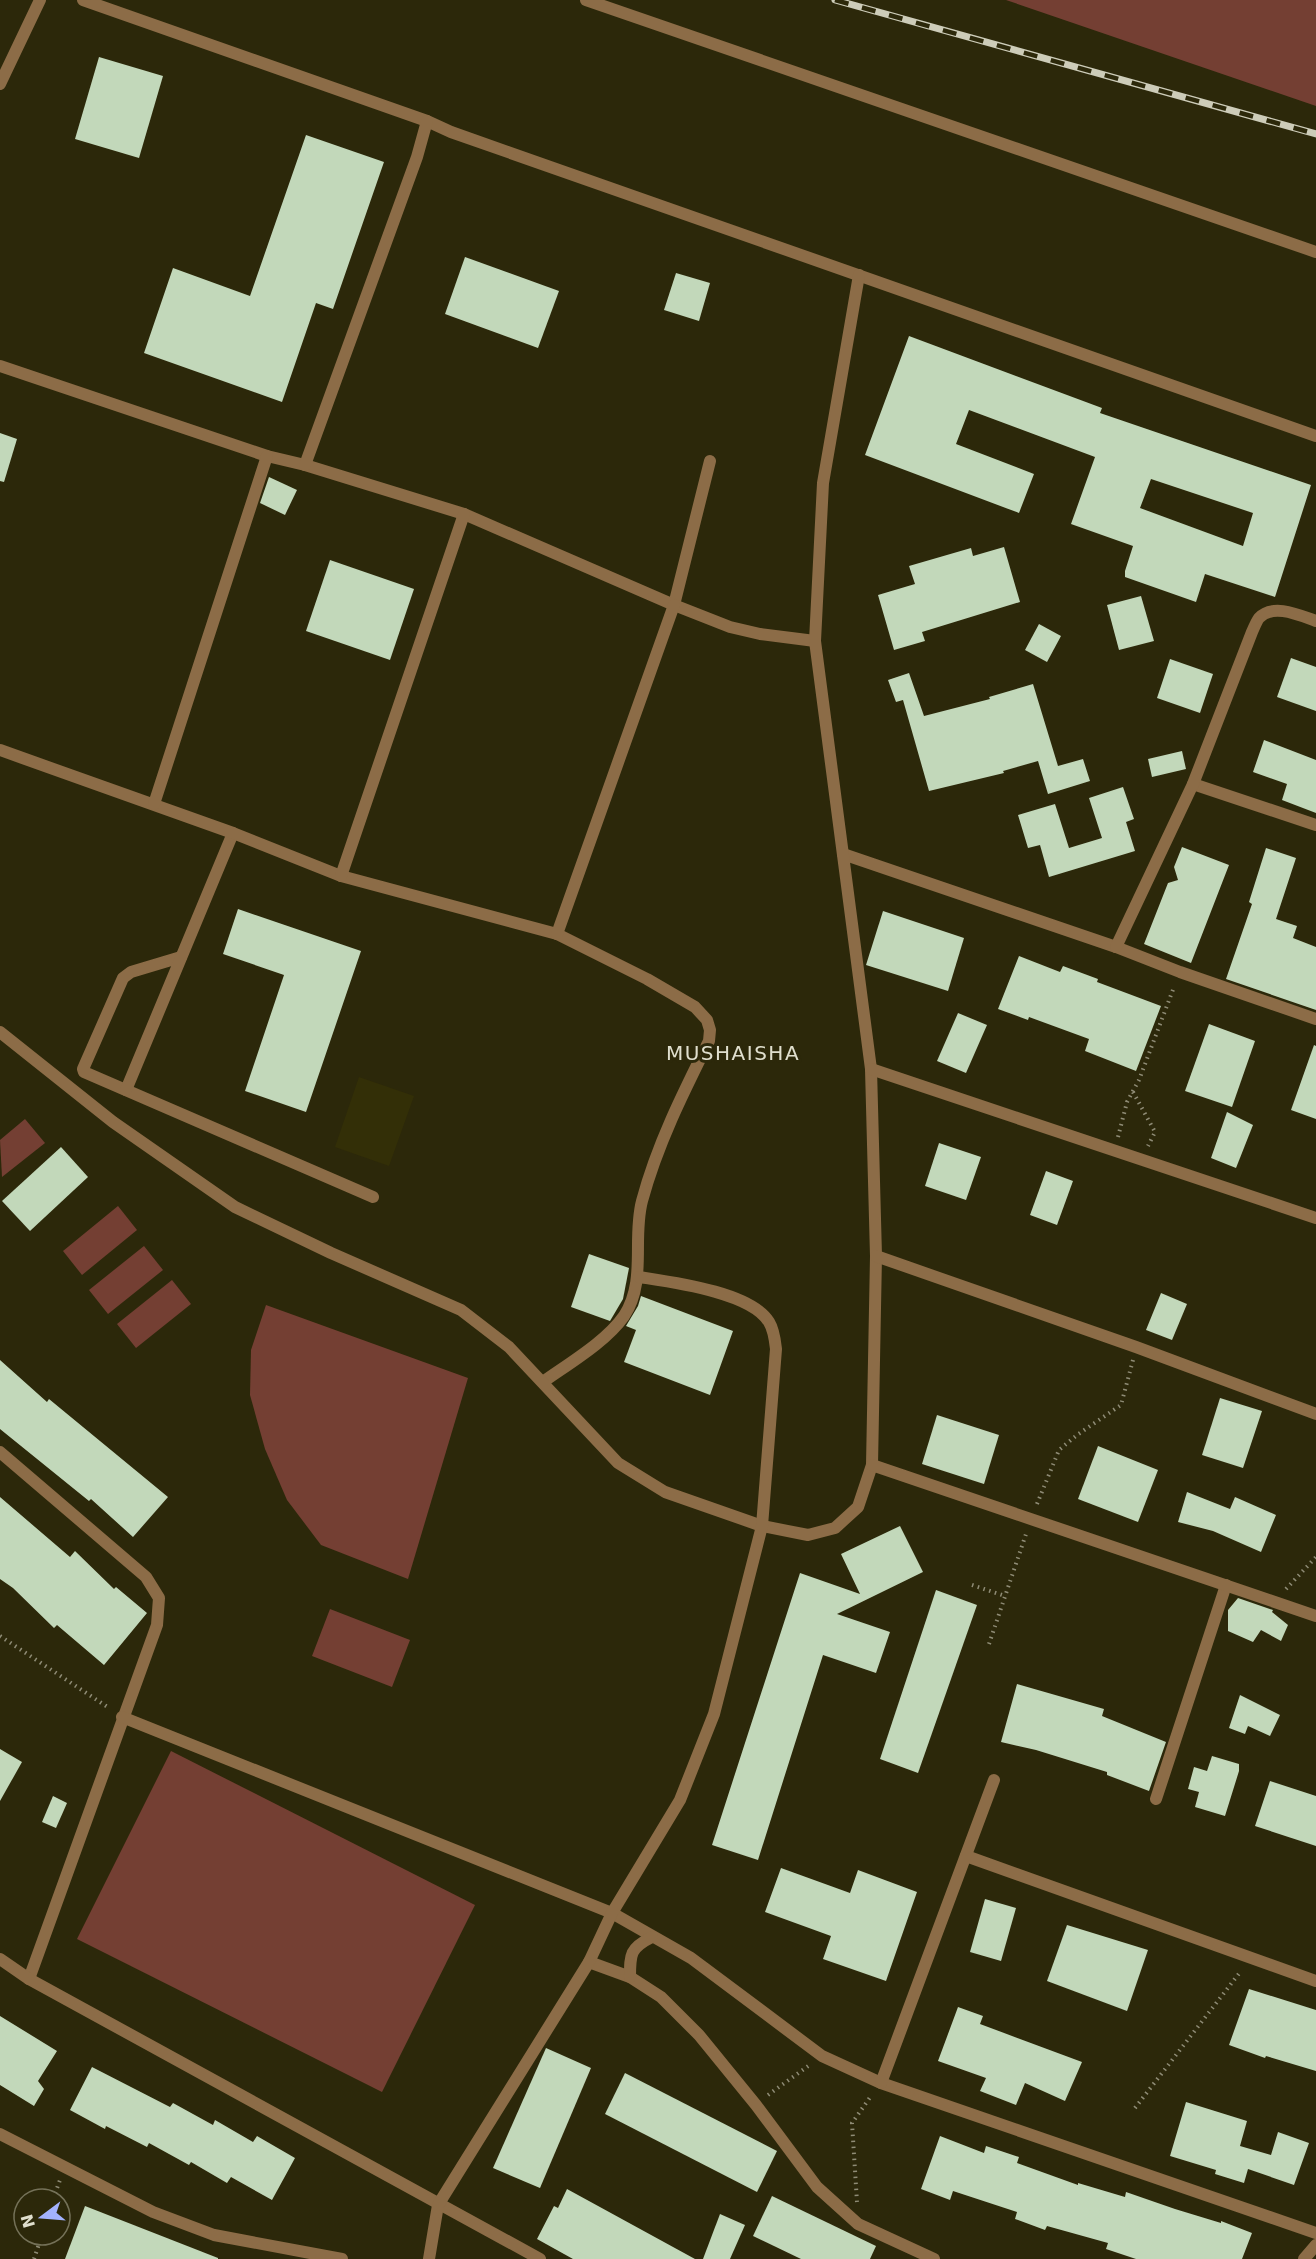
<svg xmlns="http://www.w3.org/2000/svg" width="1316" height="2259" font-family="'DejaVu Sans',sans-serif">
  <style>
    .built { fill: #332f07 }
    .green { fill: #743f33 }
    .building { fill: #c2d8ba; fill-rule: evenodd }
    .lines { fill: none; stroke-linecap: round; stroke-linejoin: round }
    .path { stroke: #8f8c76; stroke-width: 4; stroke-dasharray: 1.5 4.5; stroke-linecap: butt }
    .service { stroke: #8c6c47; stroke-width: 12 }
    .minor { stroke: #8c6c47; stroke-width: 12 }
    .rail-casing { stroke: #cdccb9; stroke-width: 7 }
    .rail { stroke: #2c280a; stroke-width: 4.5; stroke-dasharray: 14; stroke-linecap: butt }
    .labels { text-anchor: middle; stroke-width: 6; stroke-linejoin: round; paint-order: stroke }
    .neighbourhood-label { font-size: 20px; letter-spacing: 1.5px; fill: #e0dfce; stroke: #2c280a }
  </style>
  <rect width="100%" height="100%" fill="#2c280a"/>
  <!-- built -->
  <polygon class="built" points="359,1077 414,1096 389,1166 335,1147"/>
  <!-- green -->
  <g class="green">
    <polygon points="1006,0 1316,0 1316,106"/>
    <polygon points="25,1119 45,1143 2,1177 0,1140"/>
    <polygon points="118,1206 137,1230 82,1275 63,1251"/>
    <polygon points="144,1246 163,1270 108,1314 89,1290"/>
    <polygon points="172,1280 191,1304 136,1348 117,1324"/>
    <polygon points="266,1305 468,1378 408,1579 321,1545 287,1500 265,1449 250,1395 251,1350"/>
    <polygon points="330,1609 410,1640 392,1687 312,1656"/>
    <polygon points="171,1751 475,1905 382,2092 77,1939"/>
  </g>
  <!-- building -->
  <g class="building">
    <polygon points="99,57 163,76 139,158 75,139"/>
    <polygon points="306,135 384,162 333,309 316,303 282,402 144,353 173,268 250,296"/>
    <polygon points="465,257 559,291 538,348 445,314"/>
    <polygon points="676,273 710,283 699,321 664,310"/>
    <path d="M909,336l193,72 -2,5 211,72 -36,112 -70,-23 -9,28 -71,-25v-6l8,-25 -62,-22 24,-67 -126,-47 -13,34 78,30 -15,39 -154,-58zM1151,479l102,34 -10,33 -103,-38z"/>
    <polygon points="0,433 17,439 4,482 0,481"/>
    <polygon points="269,477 297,490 285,515 260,503"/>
    <polygon points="1004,547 1020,602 922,632 925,641 894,650 878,595 915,584 909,566 971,548 973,556"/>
    <polygon points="330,560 414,589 390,660 306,631"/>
    <polygon points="1141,596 1154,641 1119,650 1107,605"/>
    <polygon points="1039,624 1061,636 1047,662 1025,650"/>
    <polygon points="1291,658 1316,667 1316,711 1277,697"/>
    <polygon points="1170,659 1213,674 1200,713 1157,698"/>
    <polygon points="909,673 924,716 990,699 989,697 1033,684 1058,766 1083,759 1090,781 1048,794 1038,761 1003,771 1004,773 929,791 903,700 896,702 888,680"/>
    <polygon points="1264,740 1316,760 1316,813 1282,800 1287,784 1253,772"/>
    <polygon points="1182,751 1186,769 1152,777 1148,759"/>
    <polygon points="1123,787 1134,819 1126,822 1135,851 1049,877 1040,845 1028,848 1018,815 1055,804 1069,848 1102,838 1089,798"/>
    <polygon points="1182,847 1229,865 1191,963 1144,944 1168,883 1178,880 1174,867"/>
    <polygon points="1266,848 1296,858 1276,919 1297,926 1293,938 1316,947 1316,1010 1226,979 1252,904 1249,902"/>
    <polygon points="238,909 361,951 306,1112 245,1091 284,975 223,954"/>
    <polygon points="883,911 964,938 948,991 866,965"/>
    <polygon points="1019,956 1060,972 1063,966 1098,979 1097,982 1161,1006 1136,1071 1085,1051 1089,1039 1029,1017 1028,1020 998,1009"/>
    <polygon points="958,1013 987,1025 966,1073 937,1061"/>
    <polygon points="1209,1024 1255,1041 1232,1107 1185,1091"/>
    <polygon points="1314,1045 1316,1046 1316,1119 1291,1110"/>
    <polygon points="1227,1112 1253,1125 1236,1168 1211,1158"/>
    <polygon points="939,1143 981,1157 966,1200 925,1186"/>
    <polygon points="61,1147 88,1177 30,1231 2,1201"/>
    <polygon points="1046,1171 1073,1181 1057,1225 1030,1215"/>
    <polygon points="589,1254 629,1268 623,1299 610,1321 571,1307"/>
    <polygon points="1161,1293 1187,1304 1172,1340 1146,1330"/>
    <polygon points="641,1296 733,1331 710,1395 624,1362 636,1330 626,1326 638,1306"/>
    <polygon points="0,1360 47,1402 49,1399 168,1497 133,1537 91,1499 89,1501 0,1429"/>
    <polygon points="1220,1398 1262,1411 1243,1468 1202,1455"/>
    <polygon points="937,1415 999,1435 984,1484 922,1464"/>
    <polygon points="1098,1446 1158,1470 1138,1522 1078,1499"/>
    <polygon points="1187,1492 1230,1509 1235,1497 1276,1515 1261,1552 1213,1531 1178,1522"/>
    <polygon points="0,1497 70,1557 75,1551 114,1589 116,1587 147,1613 104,1665 57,1625 54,1628 13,1588 0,1579"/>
    <polygon points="900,1526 923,1572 837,1614 890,1632 876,1673 823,1655 758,1860 712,1845 800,1573 860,1594 841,1554"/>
    <polygon points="936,1590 977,1605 918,1773 880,1759"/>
    <polygon points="1238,1598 1273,1610 1272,1612 1288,1625 1281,1641 1261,1630 1253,1642 1228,1631 1228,1610"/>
    <polygon points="1017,1684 1104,1709 1102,1716 1166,1742 1149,1791 1107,1775 1107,1772 1036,1750 1001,1742"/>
    <polygon points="1240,1695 1280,1715 1270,1736 1248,1726 1245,1734 1229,1728"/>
    <polygon points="0,1749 22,1762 0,1801"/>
    <polygon points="1212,1756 1239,1764 1239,1771 1225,1816 1195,1807 1199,1792 1188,1789 1194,1767 1207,1771"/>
    <polygon points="1270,1781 1316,1796 1316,1846 1255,1826"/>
    <polygon points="53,1796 67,1803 56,1828 42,1822"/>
    <polygon points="781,1868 850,1893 858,1870 917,1892 886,1981 823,1959 831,1936 765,1912"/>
    <polygon points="985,1899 1016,1908 1001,1961 970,1952"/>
    <polygon points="1067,1925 1148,1950 1127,2011 1047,1981"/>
    <polygon points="1249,1989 1316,2010 1316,2071 1266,2056 1265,2058 1229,2045"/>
    <polygon points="958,2007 983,2016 980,2024 1082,2062 1065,2101 1025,2083 1016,2105 980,2091 986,2078 938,2061"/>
    <polygon points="0,2016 57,2051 38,2081 44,2089 34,2106 0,2085"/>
    <polygon points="546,2048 591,2068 540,2188 493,2168"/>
    <polygon points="92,2067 170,2107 173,2103 213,2125 215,2120 253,2142 257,2136 295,2158 272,2200 231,2177 227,2183 191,2162 189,2165 149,2143 147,2147 106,2126 105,2129 70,2110"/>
    <polygon points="625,2073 777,2151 757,2192 605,2114"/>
    <polygon points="1186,2102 1247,2121 1240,2146 1271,2155 1278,2132 1309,2143 1294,2185 1248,2169 1244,2183 1215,2174 1216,2170 1170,2156"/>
    <polygon points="940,2136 984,2153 986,2146 1019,2157 1017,2163 1078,2185 1078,2183 1125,2197 1126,2192 1175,2209 1221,2223 1221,2221 1252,2233 1242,2259 1136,2259 1106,2249 1108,2243 1047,2226 1045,2230 1015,2219 1017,2212 953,2191 950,2200 921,2189"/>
    <polygon points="567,2189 695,2259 573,2259 537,2239 554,2206 558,2208"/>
    <polygon points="772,2196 876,2246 870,2259 801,2259 753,2236"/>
    <polygon points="85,2206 218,2258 218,2259 65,2259"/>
    <polygon points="720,2214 745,2225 730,2259 703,2259"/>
  </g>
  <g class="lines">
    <!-- path -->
    <g class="path">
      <polyline points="1133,1092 1155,1132 1148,1146"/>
      <polyline points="1118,1137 1127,1102 1139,1080 1174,987"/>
      <polyline points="1037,1504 1059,1450 1077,1435 1121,1405 1133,1360"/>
      <polyline points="972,1585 1005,1596"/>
      <polyline points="1286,1589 1316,1557"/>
      <polyline points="0,1636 109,1708"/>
      <polyline points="989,1644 1026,1534"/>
      <polyline points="768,2095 811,2064"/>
      <polyline points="1135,2108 1241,1971"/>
      <polyline points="53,2199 60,2180"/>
      <polyline points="857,2202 852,2123 871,2096"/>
      <polyline points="34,2259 42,2235"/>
    </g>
    <!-- service -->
    <g class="service">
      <polyline points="674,605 710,461"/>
      <polyline points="181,957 131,972 123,978 83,1069 84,1072 373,1197"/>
      <polyline points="126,1090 233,833"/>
      <polyline points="1156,1799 1226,1585"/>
    </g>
    <!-- minor -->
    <g class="minor">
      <polyline points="83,0 427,121 451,132 1316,436"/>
      <polyline points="586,0 1316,252"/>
      <polyline points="0,84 40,0"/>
      <polyline points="0,366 267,456 305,465 464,514 674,605 730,627 760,634 815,641"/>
      <polyline points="305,465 417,157 427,121"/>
      <path d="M0,750l233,83 108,43 216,58 90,45 48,28 12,13 3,10 -1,11c-26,52 -52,104 -67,160 -10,38 5,80 -18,115 -18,26 -56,48 -81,66"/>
      <polyline points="1193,784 1316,825"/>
      <polyline points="154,804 267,456"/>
      <polyline points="843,854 1116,947 1180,972 1316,1019"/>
      <polyline points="341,876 464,514"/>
      <polyline points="557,934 674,605"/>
      <path d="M1116,947l77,-163 59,-152c2,-4 4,-10 7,-14 14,-15 40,-3 57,3"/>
      <polyline points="0,1032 113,1122 235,1207 331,1253 461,1310 509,1347 618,1463 665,1492 762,1526 808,1535 835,1528 858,1507 872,1465 876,1256 871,1069 815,641 823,483 859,275"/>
      <polyline points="871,1069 1316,1218"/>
      <polyline points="876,1256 1136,1347 1316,1414"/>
      <polyline points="0,1452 146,1577 159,1598 157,1625 29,1979"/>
      <polyline points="872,1465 1316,1616"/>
      <polyline points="122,1717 612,1913 691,1958 822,2056 881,2083 1316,2233"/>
      <polyline points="966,1856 1316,1981"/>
      <polyline points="0,1959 29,1979 540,2259"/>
      <polyline points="589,1962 630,1977 661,1997 699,2035 756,2105 817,2187 858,2224 934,2259"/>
      <path d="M630,1977c0,-23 0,-29 22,-40"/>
      <polyline points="881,2083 994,1780"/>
      <polyline points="0,2134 153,2212 214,2235 342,2259"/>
      <path d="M429,2259l9,-54 151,-243 23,-49 68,-113 34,-86 48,-188 14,-177c-1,-9 -2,-19 -7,-27 -18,-30 -98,-40 -130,-45"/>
      <polyline points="1304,2259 1316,2245"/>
    </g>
    <defs>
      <polyline id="rail" points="835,0 1316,134"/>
    </defs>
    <!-- rail casing -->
    <use href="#rail" class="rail-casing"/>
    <!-- rail -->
    <use href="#rail" class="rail"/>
  </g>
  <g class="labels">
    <!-- neighbourhood labels -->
    <g class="neighbourhood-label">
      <text x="733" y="1060">MUSHAISHA</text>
    </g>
  </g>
  <!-- north arrow -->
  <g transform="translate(42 2217) rotate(254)"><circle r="28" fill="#2c280a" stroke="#747158" stroke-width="1.5"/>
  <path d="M0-4.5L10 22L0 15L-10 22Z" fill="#a3b2fd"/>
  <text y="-9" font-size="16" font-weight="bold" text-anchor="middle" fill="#e0dfce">N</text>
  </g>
</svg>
